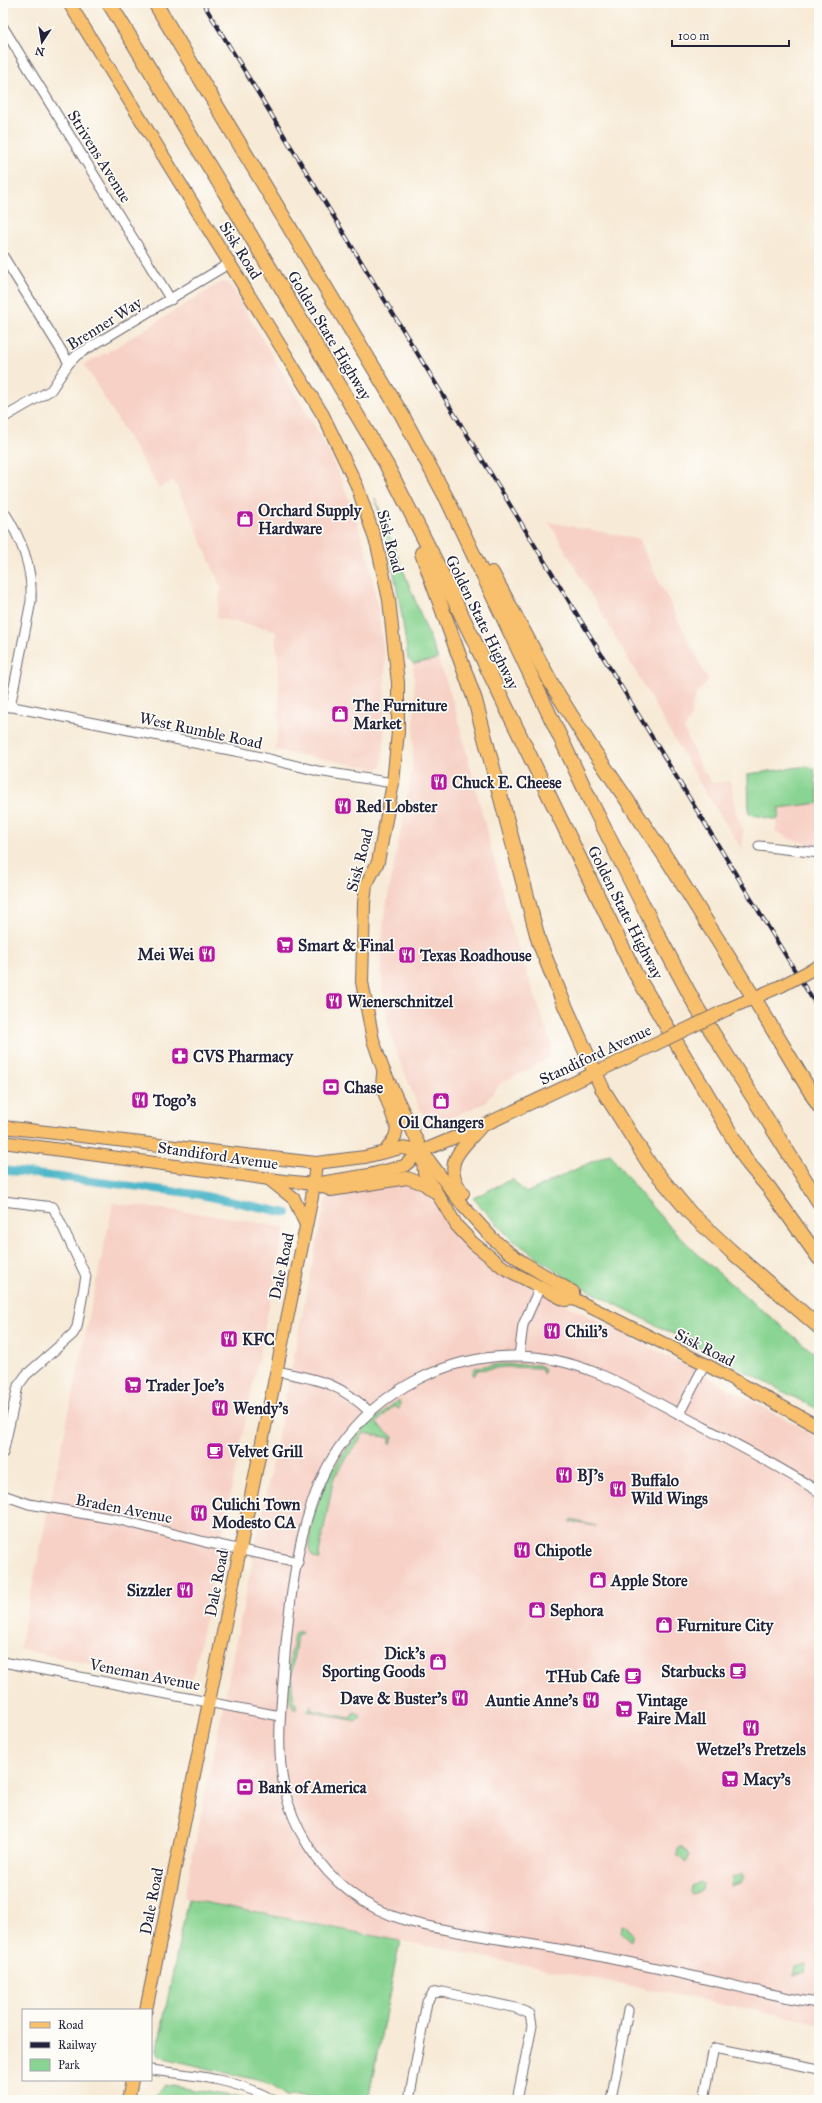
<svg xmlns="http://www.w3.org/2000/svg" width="822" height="2103" font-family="'IM FELL Great Primer',serif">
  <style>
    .built { fill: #f7d1c6 }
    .green { fill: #89d492; stroke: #567b66 }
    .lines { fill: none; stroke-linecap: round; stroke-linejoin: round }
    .canal { stroke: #4ab5c8; stroke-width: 8 }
    .minor-casing { stroke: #6d6871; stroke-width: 11 }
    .major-casing { stroke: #6d6871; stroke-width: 14 }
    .highway-casing { stroke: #6d6871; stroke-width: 16 }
    .minor { stroke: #fff; stroke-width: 9 }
    .major { stroke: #f8bf6c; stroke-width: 12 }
    .highway { stroke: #f8bf6c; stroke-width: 14 }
    .rail-casing { stroke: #22223b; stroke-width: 4 }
    .rail { stroke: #fdfcf7; stroke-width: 2.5; stroke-dasharray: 8; stroke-linecap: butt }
    .major-bridge-casing { stroke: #6d6871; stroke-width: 14; stroke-linecap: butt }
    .major-bridge { stroke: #f8bf6c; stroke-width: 12 }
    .labels { text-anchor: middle; stroke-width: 3.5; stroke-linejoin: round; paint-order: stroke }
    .street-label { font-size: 16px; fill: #22223b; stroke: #fdfcf7 }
    .poi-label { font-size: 16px; font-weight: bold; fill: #22223b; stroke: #fdfcf7; text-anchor: start }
  </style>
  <rect width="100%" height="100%" fill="#fdfcf7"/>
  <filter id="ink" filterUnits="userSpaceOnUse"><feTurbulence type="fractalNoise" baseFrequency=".025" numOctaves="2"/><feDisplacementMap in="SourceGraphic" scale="8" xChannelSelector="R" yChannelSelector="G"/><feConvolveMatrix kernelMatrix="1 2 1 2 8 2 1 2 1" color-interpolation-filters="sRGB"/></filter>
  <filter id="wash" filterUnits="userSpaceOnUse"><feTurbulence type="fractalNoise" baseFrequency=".012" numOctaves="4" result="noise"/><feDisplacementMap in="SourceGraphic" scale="16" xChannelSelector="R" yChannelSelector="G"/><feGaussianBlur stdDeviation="0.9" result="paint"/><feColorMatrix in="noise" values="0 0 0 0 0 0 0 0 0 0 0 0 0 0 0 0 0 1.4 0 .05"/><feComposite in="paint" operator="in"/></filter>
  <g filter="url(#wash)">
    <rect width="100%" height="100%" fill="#f7ead6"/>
    <!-- built -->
    <g class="built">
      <polygon points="221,282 229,283 326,445 352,506 368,556 378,607 385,661 384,746 382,766 376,769 275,750 279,724 279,674 275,630 216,618 221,588 191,515 173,480 159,488 84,364 108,352"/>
      <polygon points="549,522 638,539 708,680 695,696 690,720 684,729 701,767 712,783 730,781 737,816 744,830 742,837 743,851 702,787"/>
      <polygon points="438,659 454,704 466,751 513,933 552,1046 549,1058 500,1084 485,1103 435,1124 428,1122 417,1104 396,1051 387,1018 382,986 381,949 384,918 412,769 415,697 413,664"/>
      <polygon points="819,803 819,846 791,839 775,831 777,820 779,816 778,808"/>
      <polygon points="408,1181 428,1193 451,1226 520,1281 691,1368 800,1427 819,1440 819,2023 184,1898 325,1202 330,1195"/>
      <polygon points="113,1203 227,1217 285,1228 191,1686 19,1649"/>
    </g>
    <!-- green -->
    <g class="green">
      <path d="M375,498l63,161 -25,5 -5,-5c-7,-56 -17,-106 -33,-161z"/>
      <polygon points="808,766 814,769 819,803 779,808 779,816 777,820 749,814 748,774"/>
      <path d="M610,1153c56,83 133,141 209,204v53l-248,-129 -61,-43 -37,-40 39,-19 14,14z"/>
      <polygon points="503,1364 539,1365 543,1367 545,1371 543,1374 541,1368 506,1367 477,1370 475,1375 473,1375 473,1371 476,1367"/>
      <path d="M397,1401l3,1 -1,7 -5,-3 -18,17 17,14 -2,7h-1v-6l-26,-5 -30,44 -15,76 1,7 -7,-3 -4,-8c0,-41 26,-92 55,-120 10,-10 22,-19 33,-28z"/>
      <polygon points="571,1520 596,1526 570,1522"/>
      <path d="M301,1631l1,2 -5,2c-3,23 -10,51 0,72l-2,2c-12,-8 -4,-60 -1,-74l2,-3z"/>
      <polygon points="312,1705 311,1710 350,1718 354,1712 360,1714 360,1719 356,1721 307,1711"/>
      <polygon points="681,1847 689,1855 687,1862 677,1855 678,1848"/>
      <polygon points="743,1874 745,1876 743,1882 731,1886 732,1878"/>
      <polygon points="701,1882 703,1884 702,1890 693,1894 690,1893 691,1886"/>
      <polygon points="188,1899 400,1941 368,2100 322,2100 291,2094 288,2097 265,2082 160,2057 157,2051"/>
      <polygon points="625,1925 633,1933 631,1941 621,1933 622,1926"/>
      <polygon points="806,1965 805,1973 793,1976 795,1968"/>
      <polygon points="166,2085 243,2098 248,2100 148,2100"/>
    </g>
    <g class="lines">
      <!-- canal -->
      <polyline class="canal" points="3,1170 196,1194 287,1213"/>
    </g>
  </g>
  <g filter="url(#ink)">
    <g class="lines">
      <defs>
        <g id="minor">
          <polyline points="3,27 171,300"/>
          <polyline points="3,256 69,363"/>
          <polyline points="3,418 51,390 69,363 77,355 230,263"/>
          <path d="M3,510c18,28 30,57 28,91l-21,106"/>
          <polyline points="3,705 240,752 318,771 393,783"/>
          <polyline points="759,846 819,853"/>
          <polyline points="3,1201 53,1207 86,1276 77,1327 73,1334 26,1375 18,1386 3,1453"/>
          <polyline points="519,1356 523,1325 540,1287"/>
          <path d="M276,1371c42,9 61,10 94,41"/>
          <polyline points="679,1414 705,1364"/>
          <path d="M819,1492c-40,-26 -83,-48 -125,-70 -56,-29 -110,-65 -175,-66 -70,-2 -141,34 -181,93 -41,60 -50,160 -55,232 -3,35 -6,71 1,106 9,41 33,80 67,106 40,31 87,35 135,44 42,7 84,13 126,22 47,9 94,20 140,31 22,4 45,11 67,13"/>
          <polyline points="3,1495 29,1504 120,1520 205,1542 298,1562"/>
          <polyline points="3,1662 280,1716"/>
          <path d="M151,2070c41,5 86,9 122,30"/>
          <polyline points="409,2100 427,2002 433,1993 443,1992 516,2008 530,2014 532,2026 517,2100"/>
          <polyline points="611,2100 628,2010"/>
          <polyline points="704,2100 713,2052 715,2048 819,2069"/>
        </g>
        <g id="major">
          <polyline points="69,3 323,415 357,486 377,545 389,600 398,683 398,732 393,783 378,862 366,885 364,903 362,982 373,1040 383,1069 422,1151 463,1206 492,1238 506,1250 524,1263 573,1292 574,1299"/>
          <polyline points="728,1009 781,986"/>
          <polyline points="383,1074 382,1086 397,1128 395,1137 385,1152"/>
          <polyline points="3,1127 316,1163 365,1157 401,1148 422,1151"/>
          <polyline points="3,1142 284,1181 314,1184 369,1175 404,1166 422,1151 482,1126 654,1045"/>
          <polyline points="422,1151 424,1172 457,1226 473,1243 504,1268 565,1300 574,1299 705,1364 819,1427"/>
          <polyline points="270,1180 294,1199 306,1225"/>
          <polyline points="316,1184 331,1190 407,1178 424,1184 433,1191"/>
          <path d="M463,1193c-22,-30 -3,-42 17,-65"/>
          <polyline points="146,2010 312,1197 316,1163"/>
          <polyline points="128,2100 132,2080"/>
        </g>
        <g id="highway">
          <polyline points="109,3 220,184 386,464 431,552 635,973 748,1163 769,1188 819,1258"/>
          <polyline points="155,3 402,415 448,501 590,800 658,935 697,1008 819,1202"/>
          <polyline points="422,553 475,700 539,942 562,999 603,1090 650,1165 690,1213 731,1251 819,1327"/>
          <polyline points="492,573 554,688 589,744 667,859 754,998 819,1106"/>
        </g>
      </defs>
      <!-- minor casing -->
      <use href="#minor" class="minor-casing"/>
      <!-- major casing -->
      <use href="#major" class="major-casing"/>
      <!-- highway casing -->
      <use href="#highway" class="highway-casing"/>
      <!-- minor -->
      <use href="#minor" class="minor"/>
      <!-- major -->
      <use href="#major" class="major"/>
      <!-- highway -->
      <use href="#highway" class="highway"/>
      <defs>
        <polyline id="rail" points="203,3 819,1010"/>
      </defs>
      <!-- rail casing -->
      <use href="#rail" class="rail-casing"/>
      <!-- rail -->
      <use href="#rail" class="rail"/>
      <defs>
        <g id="major-bridge">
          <polyline points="781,986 819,966"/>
          <polyline points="654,1045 728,1009"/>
        </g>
      </defs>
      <!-- major-bridge casing -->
      <use href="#major-bridge" class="major-bridge-casing"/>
      <!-- major-bridge -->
      <use href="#major-bridge" class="major-bridge"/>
    </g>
  </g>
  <!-- icons -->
  <defs>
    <symbol id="shop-square" viewBox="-11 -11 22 22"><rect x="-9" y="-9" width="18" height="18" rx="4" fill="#b5179e" stroke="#fdfcf7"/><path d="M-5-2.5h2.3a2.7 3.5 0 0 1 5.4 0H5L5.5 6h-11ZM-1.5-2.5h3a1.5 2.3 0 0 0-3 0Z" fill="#fff"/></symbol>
    <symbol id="restaurant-square" viewBox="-11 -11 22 22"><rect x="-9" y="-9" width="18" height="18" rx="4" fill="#b5179e" stroke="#fdfcf7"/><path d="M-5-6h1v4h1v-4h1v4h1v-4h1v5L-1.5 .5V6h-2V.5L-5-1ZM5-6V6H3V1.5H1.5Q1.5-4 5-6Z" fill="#fff"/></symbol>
    <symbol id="supermarket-square" viewBox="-11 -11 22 22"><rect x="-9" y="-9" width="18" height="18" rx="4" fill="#b5179e" stroke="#fdfcf7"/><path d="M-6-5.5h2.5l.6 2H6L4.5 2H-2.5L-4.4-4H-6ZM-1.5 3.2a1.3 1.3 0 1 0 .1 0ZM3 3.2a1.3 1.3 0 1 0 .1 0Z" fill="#fff"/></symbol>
    <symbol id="pharmacy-square" viewBox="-11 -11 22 22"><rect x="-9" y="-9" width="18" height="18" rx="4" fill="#b5179e" stroke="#fdfcf7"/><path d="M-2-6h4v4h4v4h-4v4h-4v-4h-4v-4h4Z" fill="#fff"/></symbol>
    <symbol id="bank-square" viewBox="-11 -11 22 22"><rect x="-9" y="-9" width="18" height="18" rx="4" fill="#b5179e" stroke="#fdfcf7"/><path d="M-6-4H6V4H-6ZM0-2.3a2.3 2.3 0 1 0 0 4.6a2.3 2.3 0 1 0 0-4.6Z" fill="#fff"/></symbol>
    <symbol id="cafe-square" viewBox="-11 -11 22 22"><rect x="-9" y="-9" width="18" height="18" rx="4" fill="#b5179e" stroke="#fdfcf7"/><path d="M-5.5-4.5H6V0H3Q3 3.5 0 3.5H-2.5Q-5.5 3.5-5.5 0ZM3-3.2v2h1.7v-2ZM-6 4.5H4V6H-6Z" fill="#fff"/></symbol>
  </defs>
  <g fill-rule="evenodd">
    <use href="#shop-square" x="235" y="509" width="20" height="20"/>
    <use href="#shop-square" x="330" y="704" width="20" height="20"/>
    <use href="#restaurant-square" x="429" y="772" width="20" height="20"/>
    <use href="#restaurant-square" x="333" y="796" width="20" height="20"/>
    <use href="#supermarket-square" x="275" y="935" width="20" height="20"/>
    <use href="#restaurant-square" x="197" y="944" width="20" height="20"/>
    <use href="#restaurant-square" x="397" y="945" width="20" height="20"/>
    <use href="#restaurant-square" x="324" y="991" width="20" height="20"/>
    <use href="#pharmacy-square" x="170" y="1046" width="20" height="20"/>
    <use href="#bank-square" x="321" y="1077" width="20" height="20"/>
    <use href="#restaurant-square" x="130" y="1090" width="20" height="20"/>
    <use href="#shop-square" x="431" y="1091" width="20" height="20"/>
    <use href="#restaurant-square" x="542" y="1321" width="20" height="20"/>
    <use href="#restaurant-square" x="219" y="1329" width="20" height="20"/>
    <use href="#supermarket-square" x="123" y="1375" width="20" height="20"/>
    <use href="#restaurant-square" x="210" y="1398" width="20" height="20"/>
    <use href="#cafe-square" x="205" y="1441" width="20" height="20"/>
    <use href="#restaurant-square" x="554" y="1465" width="20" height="20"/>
    <use href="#restaurant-square" x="608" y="1479" width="20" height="20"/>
    <use href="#restaurant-square" x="189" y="1503" width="20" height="20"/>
    <use href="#restaurant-square" x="512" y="1540" width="20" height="20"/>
    <use href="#shop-square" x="588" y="1570" width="20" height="20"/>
    <use href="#restaurant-square" x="175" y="1580" width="20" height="20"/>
    <use href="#shop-square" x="527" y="1600" width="20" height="20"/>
    <use href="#shop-square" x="654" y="1615" width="20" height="20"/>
    <use href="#shop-square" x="428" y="1652" width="20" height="20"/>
    <use href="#cafe-square" x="728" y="1661" width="20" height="20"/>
    <use href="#cafe-square" x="623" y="1666" width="20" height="20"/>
    <use href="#restaurant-square" x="450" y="1688" width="20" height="20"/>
    <use href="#restaurant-square" x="581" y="1690" width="20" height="20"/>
    <use href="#supermarket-square" x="614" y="1699" width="20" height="20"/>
    <use href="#restaurant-square" x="741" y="1718" width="20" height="20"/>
    <use href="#supermarket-square" x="720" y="1769" width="20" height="20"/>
    <use href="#bank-square" x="235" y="1777" width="20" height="20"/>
  </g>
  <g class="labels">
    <!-- street labels -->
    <g class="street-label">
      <text transform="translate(100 156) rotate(58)" y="6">Strivens Avenue</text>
      <text transform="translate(241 250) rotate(58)" y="6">Sisk Road</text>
      <text transform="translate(104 323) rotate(-32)" y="6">Brenner Way</text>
      <text transform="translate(330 335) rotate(59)" y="6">Golden State Highway</text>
      <text transform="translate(391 541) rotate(75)" y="6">Sisk Road</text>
      <text transform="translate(483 622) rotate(64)" y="6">Golden State Highway</text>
      <text transform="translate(201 730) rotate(12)" y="6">West Rumble Road</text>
      <text transform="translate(359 860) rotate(-75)" y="6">Sisk Road</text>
      <text transform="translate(626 912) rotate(63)" y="6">Golden State Highway</text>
      <text transform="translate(595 1054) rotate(-25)" y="6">Standiford Avenue</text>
      <text transform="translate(218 1155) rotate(8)" y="6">Standiford Avenue</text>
      <text transform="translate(281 1266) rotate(-78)" y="6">Dale Road</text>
      <text transform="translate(705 1347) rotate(27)" y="6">Sisk Road</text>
      <text transform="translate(124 1508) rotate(11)" y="6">Braden Avenue</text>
      <text transform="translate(216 1583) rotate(-79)" y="6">Dale Road</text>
      <text transform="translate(145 1674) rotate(11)" y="6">Veneman Avenue</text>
      <text transform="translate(151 1901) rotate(-79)" y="6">Dale Road</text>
    </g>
    <!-- poi labels -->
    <g class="poi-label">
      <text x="258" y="516">Orchard Supply<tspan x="258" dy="18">Hardware</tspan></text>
      <text x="353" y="711">The Furniture<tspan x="353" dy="18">Market</tspan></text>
      <text x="452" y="788">Chuck E. Cheese</text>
      <text x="356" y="812">Red Lobster</text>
      <text x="298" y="951">Smart &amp; Final</text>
      <text x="194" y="960" text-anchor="end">Mei Wei</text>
      <text x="420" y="961">Texas Roadhouse</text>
      <text x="347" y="1007">Wienerschnitzel</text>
      <text x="193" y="1062">CVS Pharmacy</text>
      <text x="344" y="1093">Chase</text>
      <text x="153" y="1106">Togo's</text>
      <text x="441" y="1128" text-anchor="middle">Oil Changers</text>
      <text x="565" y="1337">Chili's</text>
      <text x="242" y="1345">KFC</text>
      <text x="146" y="1391">Trader Joe's</text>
      <text x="233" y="1414">Wendy's</text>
      <text x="228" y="1457">Velvet Grill</text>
      <text x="577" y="1481">BJ's</text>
      <text x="631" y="1486">Buffalo<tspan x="631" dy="18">Wild Wings</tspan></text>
      <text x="212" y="1510">Culichi Town<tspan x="212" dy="18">Modesto CA</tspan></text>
      <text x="535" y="1556">Chipotle</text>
      <text x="611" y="1586">Apple Store</text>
      <text x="172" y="1596" text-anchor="end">Sizzler</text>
      <text x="550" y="1616">Sephora</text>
      <text x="677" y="1631">Furniture City</text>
      <text x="425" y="1659" text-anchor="end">Dick's<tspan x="425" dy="18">Sporting Goods</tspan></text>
      <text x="725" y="1677" text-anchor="end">Starbucks</text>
      <text x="620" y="1682" text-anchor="end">THub Cafe</text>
      <text x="447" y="1704" text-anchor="end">Dave &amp; Buster's</text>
      <text x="578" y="1706" text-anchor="end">Auntie Anne's</text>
      <text x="637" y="1706">Vintage<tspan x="637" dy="18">Faire Mall</tspan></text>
      <text x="751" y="1755" text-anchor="middle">Wetzel's Pretzels</text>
      <text x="743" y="1785">Macy's</text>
      <text x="258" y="1793">Bank of America</text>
    </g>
  </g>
  <!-- margin -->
  <rect width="822" height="2103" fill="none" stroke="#fdfcf7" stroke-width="16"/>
  <!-- legend -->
  <rect x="22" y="2009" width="130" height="72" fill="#fdfcf7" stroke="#a5a5ac"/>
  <rect x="30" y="2022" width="20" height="6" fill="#f8bf6c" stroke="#a5a5ac"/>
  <text x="58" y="2029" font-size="12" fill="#22223b">Road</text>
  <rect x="30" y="2042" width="20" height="6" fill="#22223b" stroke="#a5a5ac"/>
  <text x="58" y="2049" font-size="12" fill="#22223b">Railway</text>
  <rect x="30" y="2059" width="20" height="12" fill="#89d492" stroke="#a5a5ac"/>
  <text x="58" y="2069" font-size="12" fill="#22223b">Park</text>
  <!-- north arrow -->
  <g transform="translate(42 42) rotate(192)" stroke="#fdfcf7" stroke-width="3" paint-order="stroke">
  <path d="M0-3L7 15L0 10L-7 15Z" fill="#22223b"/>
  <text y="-6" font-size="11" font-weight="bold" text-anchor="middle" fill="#22223b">N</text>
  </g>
  <!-- scale -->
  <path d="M672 40v6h117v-6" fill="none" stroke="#22223b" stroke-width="2"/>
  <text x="678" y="40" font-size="12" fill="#22223b" stroke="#fdfcf7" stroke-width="3" paint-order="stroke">100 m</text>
</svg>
